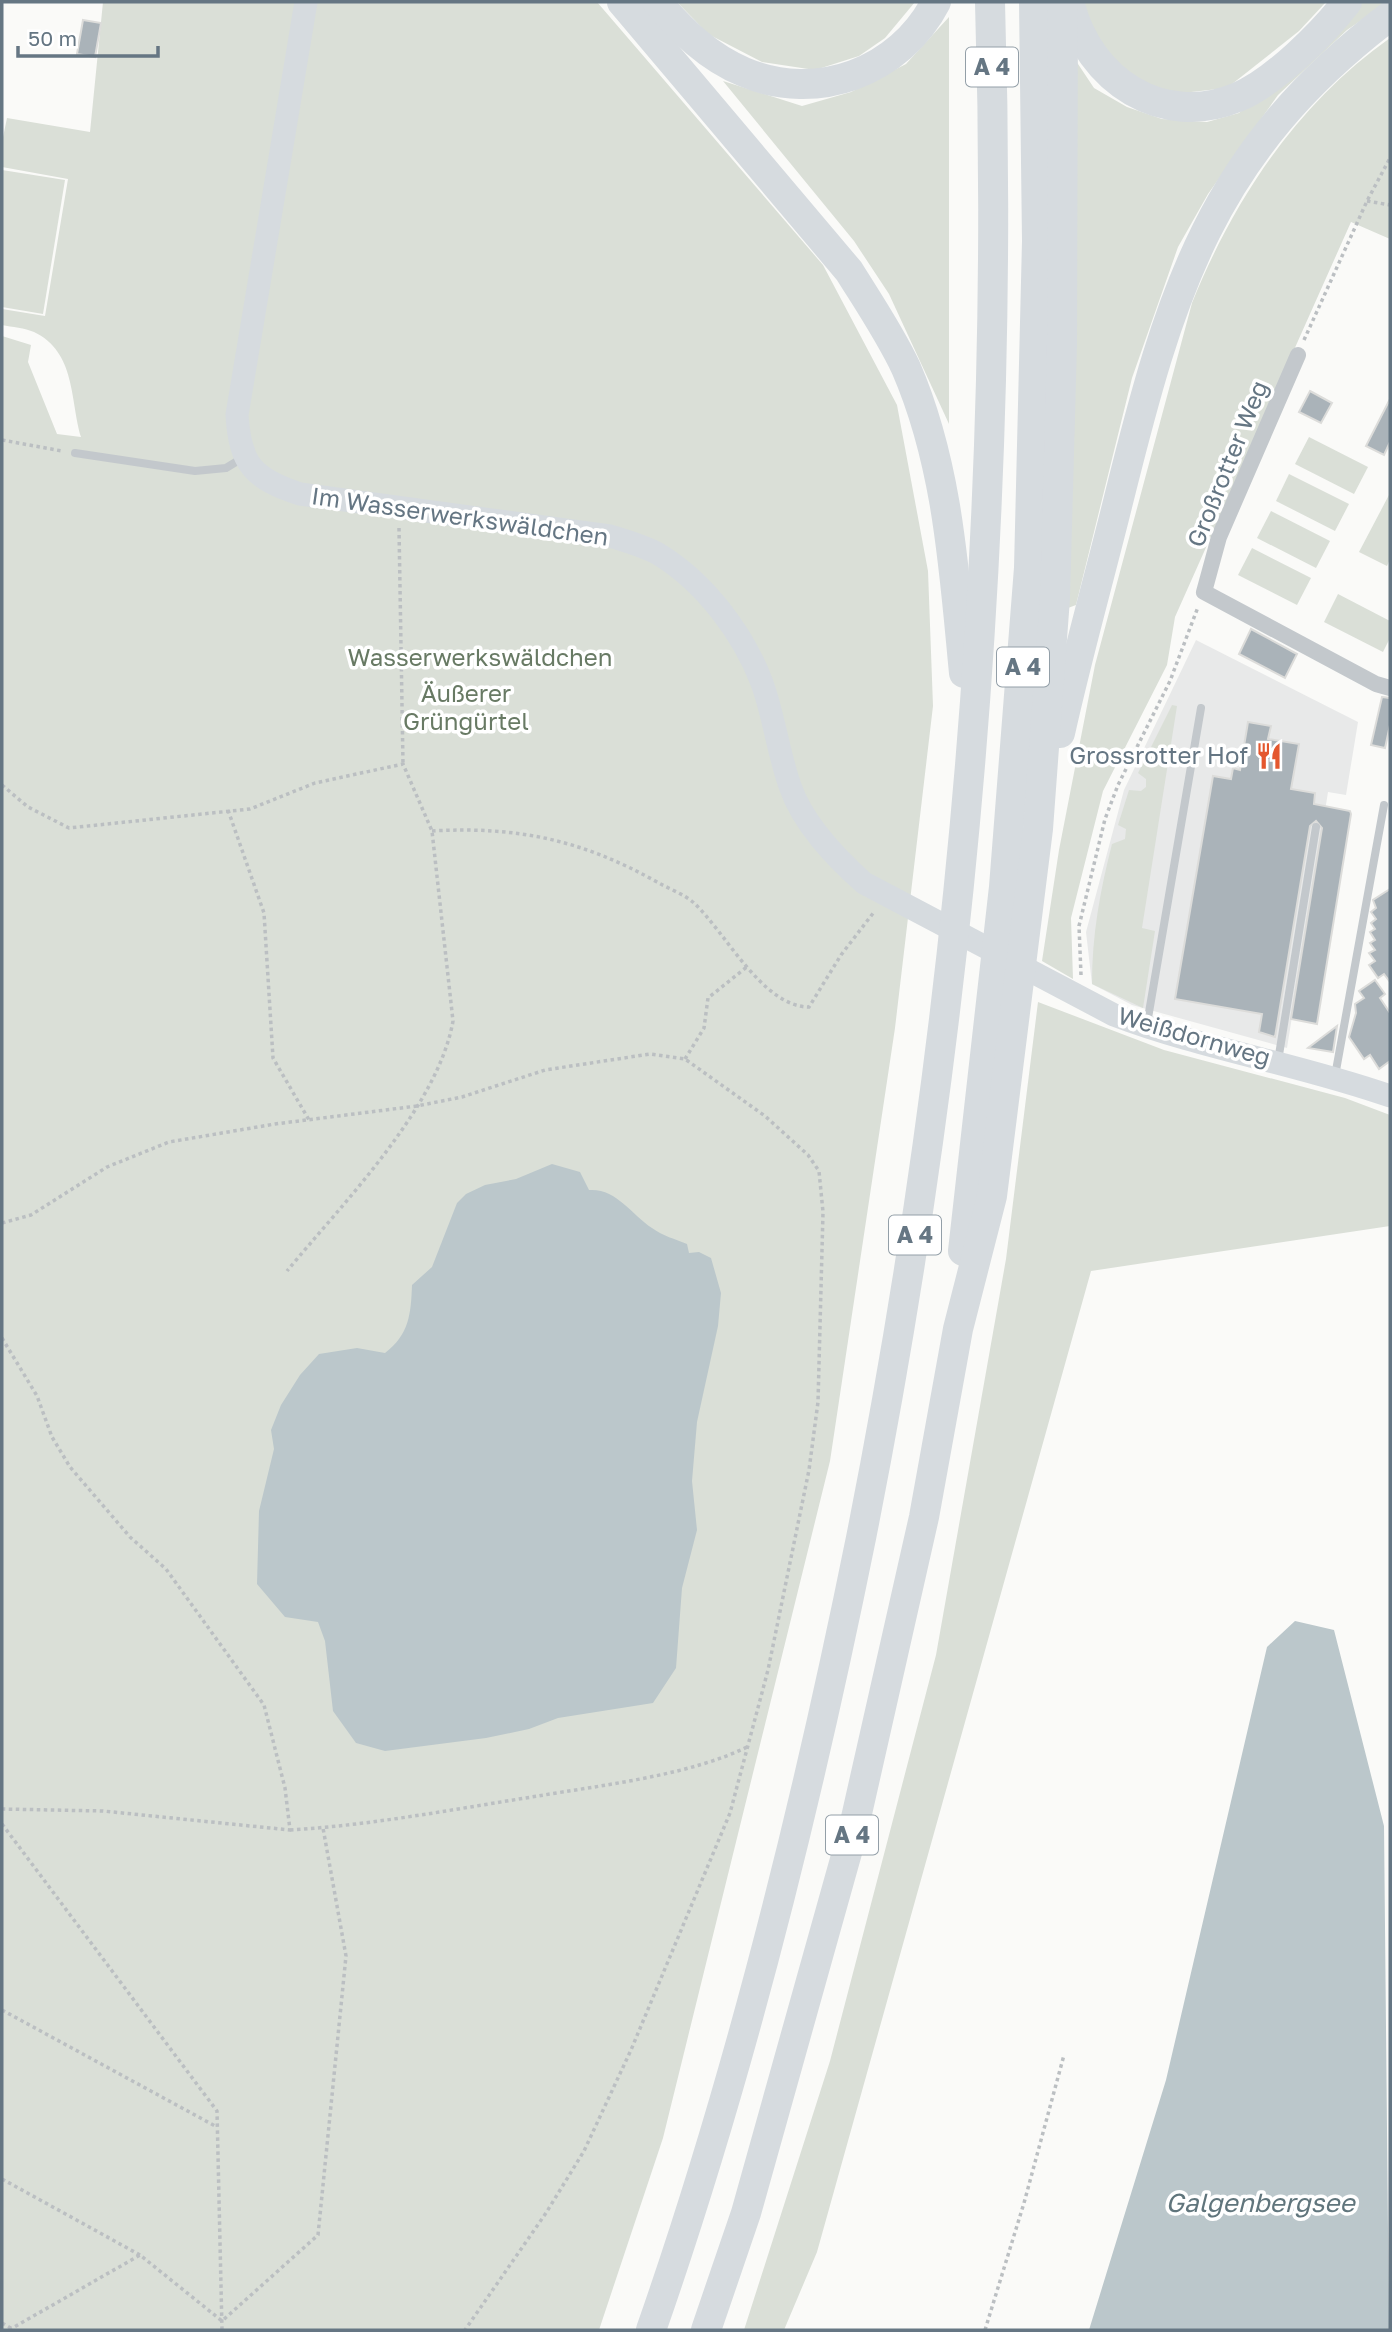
<svg xmlns="http://www.w3.org/2000/svg" width="1392" height="2332" font-family="'Golos Text',sans-serif">
  <style>
    .built { fill: #e8e9e9 }
    .green { fill: #dadfd7 }
    .water { fill: #bbc7cb }
    .building { fill: #aab3b9; stroke: #dcdcda; stroke-width: 2 }
    .lines { fill: none; stroke-linecap: round; stroke-linejoin: round }
    .path { stroke: #bbbfc2; stroke-width: 3.5; stroke-dasharray: 3.5 3.5; stroke-linecap: butt }
    .lane { stroke: #c3c8cc; stroke-width: 8 }
    .street { stroke: #c3c8cc; stroke-width: 16 }
    .secondary { stroke: #d6dbdf; stroke-width: 23 }
    .highway { stroke: #d6dbdf; stroke-width: 30 }
    .labels { text-anchor: middle; stroke-width: 7; stroke-linejoin: round; paint-order: stroke }
    .shield { fill: #fff; stroke: #939fa8; stroke-width: 2 }
    .shield-label { font-size: 23px; font-weight: bold; fill: #657683 }
    .street-label { font-size: 24px; fill: #657683; stroke: #fff }
    .park-label { font-size: 24px; fill: #687a64; stroke: #fff }
    .poi-label { font-size: 24px; fill: #657683; stroke: #fff; text-anchor: end }
    .water-label { font-size: 26px; font-style: italic; fill: #60757c; stroke: #fff }
  </style>
  <rect width="100%" height="100%" fill="#fafaf8"/>
  <!-- built -->
  <polygon class="built" points="1196,640 1358,722 1346,795 1328,792 1287,1048 1132,1005 1092,984 1086,932 1124,790"/>
  <!-- green -->
  <g class="green">
    <path d="M103,2h494l226,263 74,140 31,166 5,135 -38,322 -65,433 -167,677 -64,192h-597v-1994l29,9 -3,17 29,72 24,3c-11,-37 -5,-85 -47,-105 -9,-4 -22,-5 -32,-7v-16l43,7 23,-137 -66,-12v-25l5,-24 83,14z"/>
    <polygon points="677,2 915,2 885,38 859,56 815,70 762,62 708,34"/>
    <polygon points="1083,2 1326,2 1299,31 1227,88 1182,93 1139,84 1109,56 1085,17"/>
    <polygon points="1361,2 1388,2 1347,30 1278,95 1208,194 1178,247 1132,378 1076,605 1068,608 1076,61 1094,88 1127,107 1162,119 1207,122 1239,113 1329,41"/>
    <polygon points="949,17 949,424 889,294 854,241 723,81 802,106 851,92 906,64"/>
    <path d="M1390,38v201l-39,-17 -176,395 -8,48 -64,126 -32,127 2,61 -31,-18 17,-111 36,-185 97,-362c42,-104 105,-199 198,-265z"/>
    <polygon points="2,170 65,180 43,314 2,307"/>
    <polygon points="1309,437 1368,467 1354,494 1295,464"/>
    <polygon points="1289,474 1349,504 1335,531 1276,501"/>
    <polygon points="1390,493 1390,559 1387,566 1359,552"/>
    <polygon points="1271,511 1330,541 1316,568 1257,538"/>
    <polygon points="1252,548 1311,578 1297,605 1238,575"/>
    <polygon points="1338,594 1390,621 1390,638 1383,652 1324,622"/>
    <path d="M1172,705l5,1 -35,222 13,3 -12,77 -51,-24c0,-49 8,-93 20,-140l13,-5 1,-10 -8,-4 11,-35 12,1 5,-4v-8l-8,-6z"/>
    <polygon points="1038,1002 1164,1050 1345,1098 1390,1115 1390,1226 1091,1271 817,2252 784,2330 744,2330 830,2061 936,1655 1006,1259"/>
  </g>
  <!-- water -->
  <g class="water">
    <path d="M552,1164l28,8 9,18c27,-2 42,24 63,38 11,8 23,11 35,16l2,9 10,-1 12,6 10,35 -3,33 -21,96 -5,59 5,49 -15,58 -6,80 -23,35 -95,15 -29,11 -43,9 -101,13 -29,-8 -23,-32 -8,-70 -7,-19 -33,-5 -28,-33 2,-73 15,-62 -3,-19 10,-25 19,-30 19,-21 38,-6 28,5c24,-18 26,-39 27,-68l20,-18 25,-64 9,-9 19,-9 31,-6z"/>
    <polygon points="1295,1621 1334,1630 1384,1826 1389,2330 1089,2330 1166,2080 1267,1647"/>
  </g>
  <!-- building -->
  <g class="building">
    <polygon points="83,20 101,23 95,57 77,54"/>
    <polygon points="1310,391 1332,403 1321,423 1299,412"/>
    <polygon points="1390,399 1390,442 1384,455 1366,446"/>
    <polygon points="1251,629 1297,654 1285,678 1239,654"/>
    <polygon points="1382,697 1390,698 1390,725 1385,748 1371,745"/>
    <polygon points="1248,722 1271,726 1268,739 1299,744 1291,789 1315,793 1314,804 1350,811 1351,814 1317,1024 1291,1019 1322,828 1316,821 1310,826 1275,1037 1259,1032 1262,1014 1175,999 1213,776 1231,779 1233,768 1240,770"/>
    <polygon points="1390,889 1390,982 1384,974 1378,978 1369,965 1375,961 1369,953 1375,950 1370,943 1375,940 1370,932 1375,929 1371,923 1376,919 1371,912 1376,908 1373,900"/>
    <polygon points="1375,980 1385,994 1380,998 1390,1013 1390,1061 1379,1069 1370,1055 1364,1059 1349,1037 1356,1013 1355,1004 1364,998 1359,991"/>
    <polygon points="1337,1026 1333,1052 1308,1048"/>
  </g>
  <g class="lines">
    <!-- path -->
    <g class="path">
      <polyline points="1367,201 1390,205"/>
      <polyline points="1304,340 1367,201 1390,158"/>
      <polyline points="2,440 62,451"/>
      <polyline points="399,528 403,764"/>
      <path d="M2,785l26,22 41,21 181,-19 65,-26 88,-19 29,67 21,190c-15,86 -110,182 -166,250"/>
      <polyline points="228,810 264,913 273,1058 309,1120"/>
      <path d="M432,831c85,-5 150,9 225,51 12,7 27,12 37,21 32,30 69,104 115,104l32,-52 33,-43"/>
      <polyline points="1081,975 1079,926 1105,819 1118,785 1170,681 1198,607"/>
      <polyline points="685,1059 704,1028 708,998 748,966"/>
      <polyline points="2,1223 31,1215 107,1167 169,1142 275,1124 417,1106 462,1097 545,1070 650,1054 685,1059 765,1116 808,1155 819,1171 823,1212 818,1402 809,1470 768,1670 730,1813 631,2050 584,2151 546,2213 465,2330"/>
      <polyline points="2,1338 37,1396 52,1437 70,1467 130,1537 166,1569 264,1705 285,1788 290,1830 103,1811 2,1809"/>
      <polyline points="2,1824 217,2111 222,2330"/>
      <path d="M290,1830c83,-5 165,-21 248,-34 65,-11 154,-21 211,-50"/>
      <polyline points="2,2010 217,2127"/>
      <polyline points="2,2179 140,2255"/>
      <polyline points="2,2323 14,2330"/>
      <polyline points="9,2330 140,2255 222,2321 318,2235 346,1956 323,1828"/>
      <polyline points="985,2330 1024,2203 1064,2055"/>
    </g>
    <!-- lane -->
    <g class="lane">
      <polyline points="75,453 195,471 226,468 244,457"/>
      <polyline points="1147,1024 1201,708"/>
      <polyline points="1278,1061 1316,827"/>
      <polyline points="1335,1076 1384,805"/>
    </g>
    <!-- street -->
    <polyline class="street" points="1298,355 1219,537 1204,592 1376,684 1390,688"/>
    <!-- secondary -->
    <path class="secondary" d="M306,2l-69,413c3,50 17,64 63,79l310,42c16,5 35,10 50,19 45,28 83,78 102,128 12,33 16,69 28,103 13,38 45,71 74,97l250,132c89,34 185,49 276,81"/>
    <!-- highway -->
    <g class="highway">
      <path d="M622,2l227,269c20,32 41,63 57,97 42,97 48,202 58,305"/>
      <path d="M657,2c25,29 51,55 87,70 73,31 156,0 192,-70"/>
      <path d="M1070,5c19,75 92,124 168,92 36,-15 85,-64 109,-95"/>
      <path d="M1060,733c17,-77 39,-154 58,-231 52,-209 92,-350 272,-486"/>
      <polyline points="963,1251 1004,887 1029,568 1037,241 1034,2"/>
      <path d="M651,2330c90,-257 156,-525 210,-792 101,-508 145,-1019 129,-1536"/>
      <polyline points="706,2330 746,2213 853,1831 924,1517 958,1329 992,1196 1038,829 1055,598 1062,344 1063,2"/>
    </g>
  </g>
  <!-- icons -->
  <defs>
    <symbol id="restaurant-bare" viewBox="-9 -9 18 18"><path d="M-5-6h1v4h1v-4h1v4h1v-4h1v5L-1.5 .5V6h-2V.5L-5-1ZM5-6V6H3V1.5H1.5Q1.5-4 5-6Z" fill="#e4572e" stroke="#fff" stroke-width="2.5" paint-order="stroke"/></symbol>
  </defs>
  <g fill-rule="evenodd">
    <use href="#restaurant-bare" x="1250" y="737" width="38" height="38"/>
  </g>
  <g class="labels">
    <!-- shield labels -->
    <g class="shield">
      <rect x="966" y="47.5" width="52" height="39" rx="5"/>
      <rect x="997" y="647.5" width="52" height="39" rx="5"/>
      <rect x="889" y="1215.5" width="52" height="39" rx="5"/>
      <rect x="826" y="1815.5" width="52" height="39" rx="5"/>
    </g>
    <g class="shield-label">
      <text x="992" y="75">A 4</text>
      <text x="1023" y="675">A 4</text>
      <text x="915" y="1243">A 4</text>
      <text x="852" y="1843">A 4</text>
    </g>
    <!-- street labels -->
    <g class="street-label">
      <text transform="translate(1228 464) rotate(-68)" y="8">Großrotter Weg</text>
      <text transform="translate(460 517) rotate(8)" y="8">Im Wasserwerkswäldchen</text>
      <text transform="translate(1194 1037) rotate(16)" y="8">Weißdornweg</text>
    </g>
    <!-- park labels -->
    <g class="park-label">
      <text x="480" y="666">Wasserwerkswäldchen</text>
      <text x="466" y="702">Äußerer<tspan x="466" dy="28">Grüngürtel</tspan></text>
    </g>
    <!-- poi labels -->
    <g class="poi-label">
      <text x="1248" y="764">Grossrotter Hof</text>
    </g>
    <!-- water labels -->
    <g class="water-label">
      <text x="1260" y="2212">Galgenbergsee</text>
    </g>
  </g>
  <!-- border -->
  <rect width="1392" height="2332" fill="none" stroke="#657683" stroke-width="7"/>
  <!-- scale -->
  <path d="M18 46v10h140v-10" fill="none" stroke="#657683" stroke-width="3.5"/>
  <text x="28" y="46" font-size="21" fill="#657683" stroke="#ffffff" stroke-width="5" paint-order="stroke">50 m</text>
</svg>
